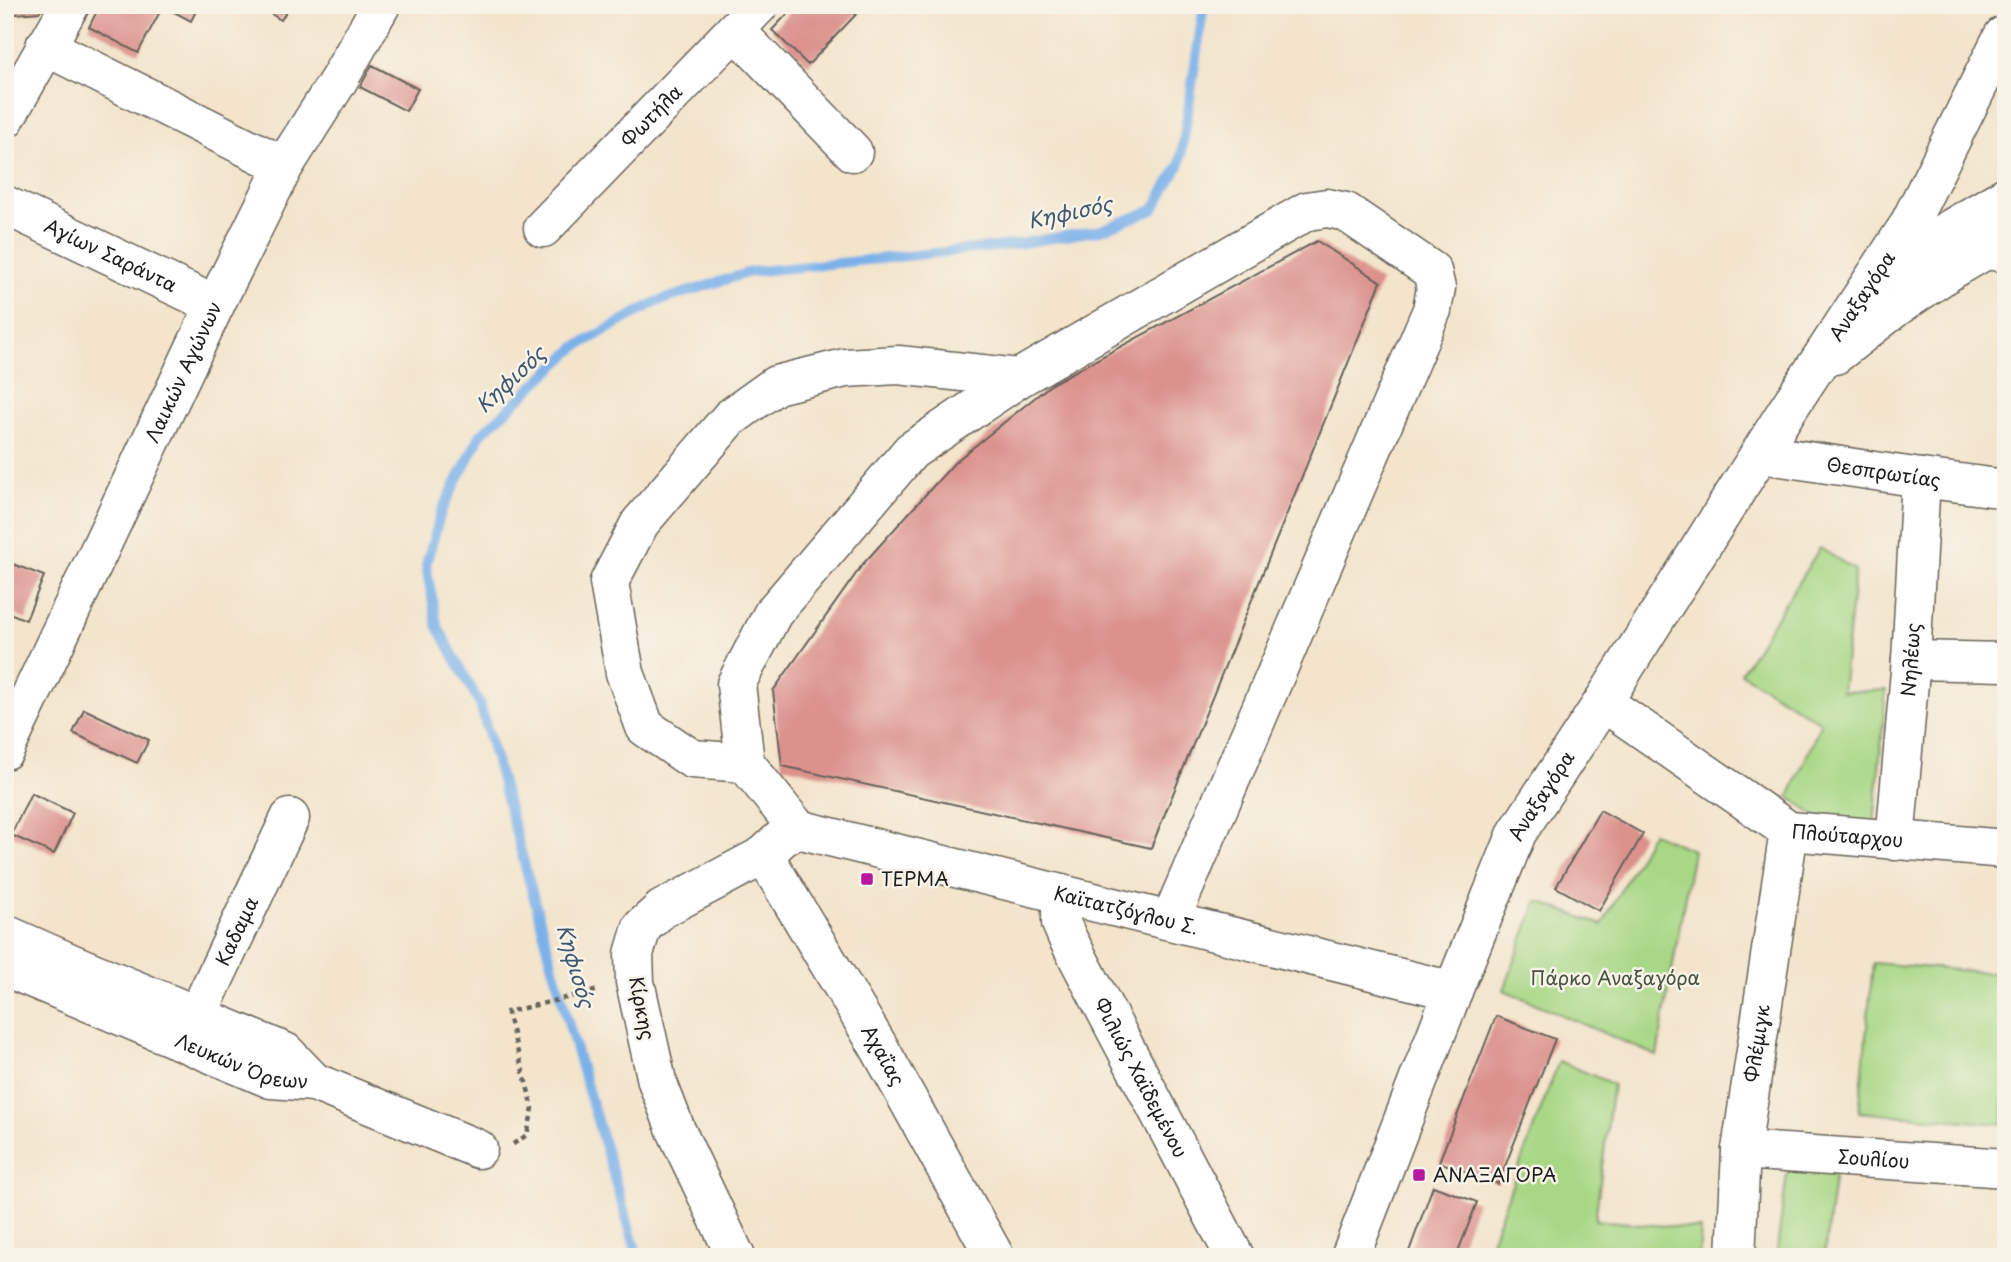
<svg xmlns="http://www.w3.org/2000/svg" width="2011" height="1262" font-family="'Playpen Sans',sans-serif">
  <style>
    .green { fill: #a8d886; stroke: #627a51; stroke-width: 2 }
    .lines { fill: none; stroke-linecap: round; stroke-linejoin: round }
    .stream { stroke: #7ab1e9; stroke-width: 10 }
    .building { fill: #db918c }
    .minor-casing { stroke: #676259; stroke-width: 41 }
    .major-casing { stroke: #676259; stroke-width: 41 }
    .highway-casing { stroke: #676259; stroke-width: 41 }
    .path { stroke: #676259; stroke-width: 4.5; stroke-dasharray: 5 5; stroke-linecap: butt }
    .minor { stroke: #fff; stroke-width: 38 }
    .major { stroke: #fff; stroke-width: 38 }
    .highway { stroke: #fff; stroke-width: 38 }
    .poi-dot { fill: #b5179e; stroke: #f7f3e8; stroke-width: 2.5 }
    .labels { text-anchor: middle; stroke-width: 5; stroke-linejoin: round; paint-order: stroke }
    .street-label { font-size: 19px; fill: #1c1c1c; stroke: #f7f3e8 }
    .poi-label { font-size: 19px; fill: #1c1c1c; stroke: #f7f3e8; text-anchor: start }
    .park-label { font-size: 19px; fill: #46543c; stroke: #f7f3e8 }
    .water-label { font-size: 21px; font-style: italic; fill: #42586e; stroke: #f7f3e8 }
  </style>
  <rect width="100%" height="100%" fill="#f7f3e8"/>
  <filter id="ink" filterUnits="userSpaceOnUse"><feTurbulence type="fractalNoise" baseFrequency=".0143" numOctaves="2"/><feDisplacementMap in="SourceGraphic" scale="14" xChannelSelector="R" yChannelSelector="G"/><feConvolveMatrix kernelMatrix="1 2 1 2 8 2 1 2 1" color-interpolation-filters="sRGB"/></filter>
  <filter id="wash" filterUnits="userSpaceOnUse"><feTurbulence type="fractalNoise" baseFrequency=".00686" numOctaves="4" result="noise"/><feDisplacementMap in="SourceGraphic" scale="28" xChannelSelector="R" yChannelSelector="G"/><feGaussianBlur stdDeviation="1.57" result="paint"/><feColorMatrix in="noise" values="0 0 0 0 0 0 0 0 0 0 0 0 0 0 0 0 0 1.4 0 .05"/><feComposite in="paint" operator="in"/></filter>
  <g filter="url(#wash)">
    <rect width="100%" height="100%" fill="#f3e4cb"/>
    <!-- green -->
    <g class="green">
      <polygon points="1820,548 1855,570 1842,692 1886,690 1874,825 1817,817 1789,797 1821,723 1741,673"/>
      <polygon points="1652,833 1693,850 1657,1056 1504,990 1537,901 1602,925"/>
      <polygon points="1873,963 2006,974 2006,1073 2002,1124 1859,1112"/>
      <polygon points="1559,1061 1613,1084 1595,1220 1701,1229 1699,1257 1485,1257"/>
      <polygon points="1788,1167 1835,1171 1824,1257 1776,1257"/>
    </g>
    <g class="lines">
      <!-- stream -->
      <polyline class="stream" points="638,1257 578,1057 480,704 437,625 426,565 441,512 481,434 576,347 656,302 750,272 1004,246 1101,230 1153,210 1180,164 1204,5"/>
    </g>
    <g id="blocks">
      <!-- building -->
      <g class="building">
        <polygon points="5,5 44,5 39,12 5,15"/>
        <polygon points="100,5 199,5 191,21 163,6 138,53 89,27"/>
        <polygon points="257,5 290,5 281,20"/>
        <polygon points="796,5 865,5 808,65 772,30"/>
        <polygon points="372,65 418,89 406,111 360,87"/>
        <polygon points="1317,241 1381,282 1151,848 782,766 773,691 863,564 955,462 1053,383"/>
        <polygon points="5,561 44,576 26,620 5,611"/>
        <polygon points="84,709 149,740 137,763 73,733"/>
        <polygon points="31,793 73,813 54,854 11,835"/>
        <polygon points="1600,810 1643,834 1599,911 1556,887"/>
        <polygon points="1496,1016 1555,1039 1498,1184 1439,1162"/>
        <polygon points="1433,1186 1477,1202 1456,1257 1407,1257"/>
      </g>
    </g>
  </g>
  <g filter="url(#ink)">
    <use href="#blocks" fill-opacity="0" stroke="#676259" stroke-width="2"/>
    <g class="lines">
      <defs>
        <g id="minor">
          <polyline points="735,30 853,152"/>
          <polyline points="45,46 284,166"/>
          <polyline points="5,119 70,5"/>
          <path id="s1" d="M5,205l210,100"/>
          <path id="s2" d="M543,228l216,-223"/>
          <path id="s3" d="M1761,454l160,24 85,11"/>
          <polyline points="1911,660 2006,662"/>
          <path id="s4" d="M1603,702l186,129 217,18"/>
          <path id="s5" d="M5,750l210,-445 69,-139 54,-85 43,-76"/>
          <polyline points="745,763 692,759 645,727 625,673 609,582 640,523 730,418 776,385 845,368 898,365 1019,378"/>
          <polyline points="798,829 745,763 736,684 773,613 911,451 1019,378 1307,211 1327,208 1346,212 1432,271 1436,288 1432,310 1170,921"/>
          <path id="s6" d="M798,829l655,162"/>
          <path id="s7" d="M1895,841l16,-181 10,-182"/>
          <path id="s8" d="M764,855l116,194 115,208"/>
          <path id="s9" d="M1061,894v29l6,14 168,320"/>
          <polyline points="5,934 73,964 285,1052 314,1082"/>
          <path id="s10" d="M5,967l266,112 43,3 164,67"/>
          <path id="s11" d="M187,1037l103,-219"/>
          <path id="s12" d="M1741,1150l265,18"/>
          <polyline points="736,1257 676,1130 657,1081 635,982 634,954 642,927 662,909 764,855 782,838 798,829"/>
          <path id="s13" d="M1736,1257l5,-107 48,-319"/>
        </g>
        <g id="major">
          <polyline points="1886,270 1933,239 2006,196"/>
          <polyline points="1835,355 1895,308 1953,269 2006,238"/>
          <path id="s14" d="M1350,1257l103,-266 64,-158 86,-131 183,-290 122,-186 95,-190"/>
        </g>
        <polyline id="highway" points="1985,250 2006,253"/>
      </defs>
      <!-- minor casing -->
      <use href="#minor" class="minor-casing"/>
      <!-- major casing -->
      <use href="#major" class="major-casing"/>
      <!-- highway casing -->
      <use href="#highway" class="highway-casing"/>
      <!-- path -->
      <polyline class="path" points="513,1144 527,1135 533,1108 507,1012 599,990"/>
      <!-- minor -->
      <use href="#minor" class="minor"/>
      <!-- major -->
      <use href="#major" class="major"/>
      <!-- highway -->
      <use href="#highway" class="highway"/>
    </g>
  </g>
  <!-- markers -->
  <g class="poi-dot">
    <rect x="860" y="872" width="14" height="14" rx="3.5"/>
    <rect x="1412" y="1168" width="14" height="14" rx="3.5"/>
  </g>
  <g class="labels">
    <!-- street labels -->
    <g class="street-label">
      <text dy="7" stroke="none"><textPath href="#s2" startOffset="156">Φωτήλα</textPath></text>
      <text dy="7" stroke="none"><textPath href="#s1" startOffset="117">Αγίων Σαράντα</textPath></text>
      <text dy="7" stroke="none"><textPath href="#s14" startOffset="1094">Αναξαγόρα</textPath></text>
      <text dy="7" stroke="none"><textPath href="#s5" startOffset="418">Λαικών Αγώνων</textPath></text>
      <text dy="7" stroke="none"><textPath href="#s3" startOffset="124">Θεσπρωτίας</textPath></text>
      <text dy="7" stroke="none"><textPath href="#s7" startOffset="182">Νηλέως</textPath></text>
      <text dy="7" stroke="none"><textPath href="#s14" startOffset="500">Αναξαγόρα</textPath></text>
      <text dy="7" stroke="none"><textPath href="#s4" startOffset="285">Πλούταρχου</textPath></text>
      <text dy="7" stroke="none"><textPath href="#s6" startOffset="338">Καϊτατζόγλου Σ.</textPath></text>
      <text dy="7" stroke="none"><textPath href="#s11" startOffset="117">Καδαμα</textPath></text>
      <text transform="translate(642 1008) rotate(79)" y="7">Κίρκης</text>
      <text dy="7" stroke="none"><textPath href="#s13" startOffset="215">Φλέμιγκ</textPath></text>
      <text dy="7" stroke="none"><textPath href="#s8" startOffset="233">Αχαΐας</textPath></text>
      <text dy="7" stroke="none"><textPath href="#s10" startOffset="256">Λευκών Όρεων</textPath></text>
      <text dy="7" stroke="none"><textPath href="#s9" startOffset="203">Φιλιώς Χαϊδεμένου</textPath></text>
      <text dy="7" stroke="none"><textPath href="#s12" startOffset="133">Σουλίου</textPath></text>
    </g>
    <!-- poi labels -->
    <g class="poi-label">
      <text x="881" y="886">ΤΕΡΜΑ</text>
      <text x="1433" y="1182">ΑΝΑΞΑΓΟΡΑ</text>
    </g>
    <!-- park labels -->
    <g class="park-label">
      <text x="1615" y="985">Πάρκο Αναξαγόρα</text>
    </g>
    <!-- water labels -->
    <g class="water-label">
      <text transform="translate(1070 213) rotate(-12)" y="7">Κηφισός</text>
      <text transform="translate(511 380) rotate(-43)" y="7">Κηφισός</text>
      <text transform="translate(575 966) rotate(74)" y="7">Κηφισός</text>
    </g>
  </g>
  <!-- margin -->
  <rect width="2011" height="1262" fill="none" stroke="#f7f3e8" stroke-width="28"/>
</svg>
